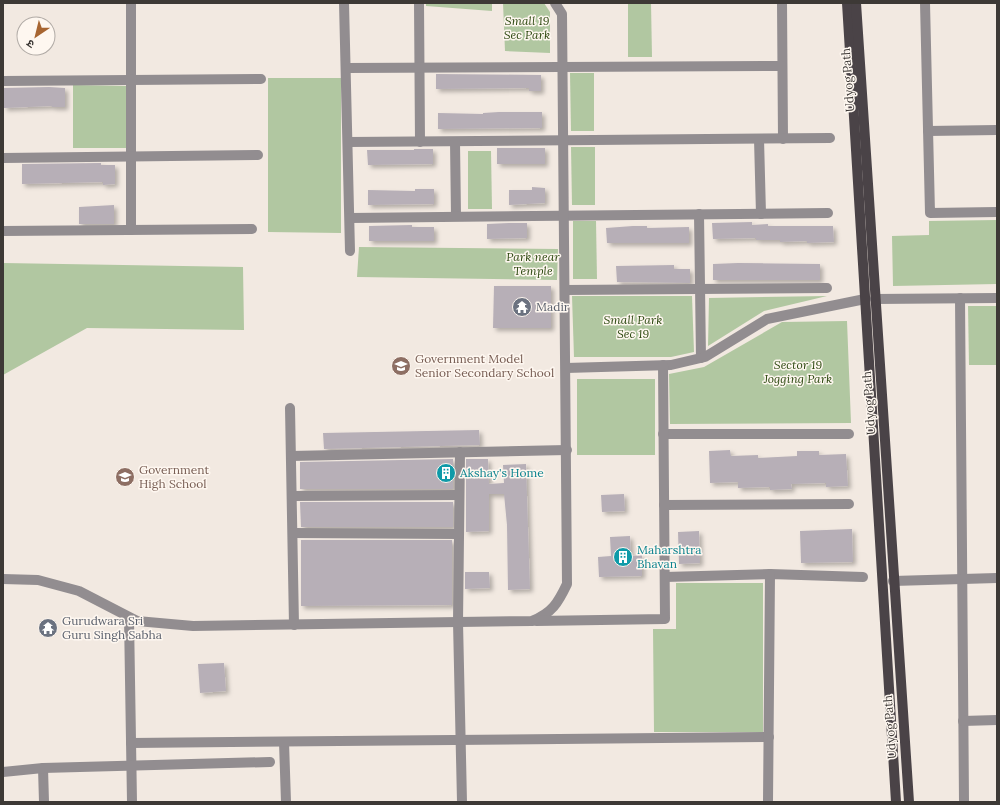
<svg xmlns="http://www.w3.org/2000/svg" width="1000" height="805" font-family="Lora,'Noto Sans Devanagari',serif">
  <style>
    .green { fill: #b1c7a1 }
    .building { fill: #b7afb7; filter: url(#shadow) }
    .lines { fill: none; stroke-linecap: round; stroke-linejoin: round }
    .minor { stroke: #928d90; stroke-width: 10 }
    .major { stroke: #4a4347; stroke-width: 10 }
    .labels { text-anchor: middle; stroke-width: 3; stroke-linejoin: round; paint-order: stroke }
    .park-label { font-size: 12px; font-style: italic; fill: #2d4910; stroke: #fef7f0 }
    .street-label { font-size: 12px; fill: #3d3936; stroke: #fef7f0 }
    .worship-label { font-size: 12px; fill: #5b616d; stroke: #fef7f0; text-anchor: start }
    .education-label { font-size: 12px; fill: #785e54; stroke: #fef7f0; text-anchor: start }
    .culture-label { font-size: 12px; fill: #0d838f; stroke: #fef7f0; text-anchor: start }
  </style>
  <defs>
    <filter id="shadow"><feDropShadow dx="3" dy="3" stdDeviation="2" flood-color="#0004"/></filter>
  </defs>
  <rect width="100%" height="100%" fill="#f2e9e1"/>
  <!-- green -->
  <g class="green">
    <polygon points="426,3 492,3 492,11 426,6"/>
    <polygon points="503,3 544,3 550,12 550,53 505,51"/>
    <polygon points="628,3 651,3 652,57 628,57"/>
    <polygon points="570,73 594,73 594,131 571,131"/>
    <polygon points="268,78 341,78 341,233 268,232"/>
    <polygon points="73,85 126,86 126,148 73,148"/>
    <polygon points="571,147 595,147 595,205 572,205"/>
    <polygon points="468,151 491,151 492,209 468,209"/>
    <polygon points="997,220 997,284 893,286 892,236 929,235 929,221"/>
    <polygon points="573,221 596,221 597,279 573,279"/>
    <polygon points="359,247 558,249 557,280 357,277"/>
    <polygon points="3,263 243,267 244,330 87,328 3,375"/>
    <polygon points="572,296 692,296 694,352 671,357 574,357"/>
    <polygon points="827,296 764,311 708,346 709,298"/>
    <polygon points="968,306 997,306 997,365 969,365"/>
    <polygon points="847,321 851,423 670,424 669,374 704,367 782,322"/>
    <rect x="577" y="379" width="78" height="76"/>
    <polygon points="676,583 763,583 763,732 654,732 653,629 676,629"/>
  </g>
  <!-- building -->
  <g class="building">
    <polygon points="436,74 541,75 541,91 529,91 529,88 436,89"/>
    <polygon points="49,87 65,88 65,107 52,107 52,106 4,108 4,88"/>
    <polygon points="499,112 542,112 542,128 438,129 438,113 483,114 483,113"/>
    <rect x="497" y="148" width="48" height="16"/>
    <polygon points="414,149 433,149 433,164 368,165 367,150 414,150"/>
    <polygon points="101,163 101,165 115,165 115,184 103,185 103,182 22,184 22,164"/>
    <polygon points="532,187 545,188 545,203 509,205 509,190 532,190"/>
    <polygon points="415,189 434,189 434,204 368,205 368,190 415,191"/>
    <polygon points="114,205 114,224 79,224 79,207"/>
    <polygon points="752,222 752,225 768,224 768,226 833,226 834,242 807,243 807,241 780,242 780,240 756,240 756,238 713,239 712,223"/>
    <polygon points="509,223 527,223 527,238 487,239 487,224"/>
    <polygon points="412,225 412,227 434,227 434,241 369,241 369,226"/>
    <polygon points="633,226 647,226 647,228 689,227 689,243 607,243 606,228"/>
    <polygon points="738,263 820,264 820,280 713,280 713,264"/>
    <polygon points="674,265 674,269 690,269 690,283 617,282 616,266"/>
    <polygon points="494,286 551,286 551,328 493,328"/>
    <polygon points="479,430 480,445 324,449 323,433"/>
    <polygon points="730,450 731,456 758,455 758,458 797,456 797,451 819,451 819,455 846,454 848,486 826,487 826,483 791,484 792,489 770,490 770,487 738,488 738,482 710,483 709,451"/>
    <polygon points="453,459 453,489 300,489 300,462"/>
    <polygon points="466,459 488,459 489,484 504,483 503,465 526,464 530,589 508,590 507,525 504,494 489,494 489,531 466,532"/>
    <polygon points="624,494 625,511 602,512 601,495"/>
    <polygon points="300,502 453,502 453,527 301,527"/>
    <polygon points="852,529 853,562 801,563 800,531"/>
    <polygon points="699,531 700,563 679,564 678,532"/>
    <polygon points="630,536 631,556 642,555 642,576 599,577 598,557 611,556 610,537"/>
    <polygon points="301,540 452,540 452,605 301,606"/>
    <polygon points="465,572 489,572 490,588 465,589"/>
    <polygon points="224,663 226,691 200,693 198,664"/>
  </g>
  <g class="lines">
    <!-- minor -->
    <g class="minor">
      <polyline points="131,3 131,230"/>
      <polyline points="344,3 350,251"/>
      <polyline points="419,3 420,142"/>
      <polyline points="782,3 783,139"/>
      <polyline points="925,3 930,213 997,212"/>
      <polyline points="346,68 782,66"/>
      <polyline points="3,81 261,79"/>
      <polyline points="928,131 997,130"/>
      <polyline points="759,139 761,214"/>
      <polyline points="348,142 830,138"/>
      <polyline points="455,142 456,216"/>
      <polyline points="3,158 258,155"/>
      <polyline points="699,214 701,358"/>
      <polyline points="350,218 828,213"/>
      <polyline points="3,231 252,229"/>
      <polyline points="565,290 827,288"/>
      <polyline points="960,298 964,802"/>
      <polyline points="875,299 997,298"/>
      <polyline points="566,368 671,365 705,357 767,319 865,299"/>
      <polyline points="290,408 294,625"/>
      <polyline points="663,434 849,434"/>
      <polyline points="460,452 458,622 462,802"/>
      <polyline points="291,456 567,450"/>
      <polyline points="292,496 459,495"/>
      <polyline points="664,505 849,504"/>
      <polyline points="293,533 459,534"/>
      <polyline points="665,577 770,574 863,577"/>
      <path d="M3,579l35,1 41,11 58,30 56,5 339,-5c20,-8 26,-18 35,-37l-5,-570 -7,-11"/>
      <polyline points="893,581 997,578"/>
      <polyline points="129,618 132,802"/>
      <polyline points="536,621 665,619 663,365"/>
      <polyline points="963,721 997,720"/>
      <polyline points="284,742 286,802"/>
      <polyline points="131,743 769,737"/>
      <polyline points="43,768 44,802"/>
      <polyline points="3,772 43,768 270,762"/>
      <polyline points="768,802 770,574"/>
    </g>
    <!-- major -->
    <g class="major">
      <polyline points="847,3 896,802"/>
      <polyline points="856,3 909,802"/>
    </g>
  </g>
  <!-- icons -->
  <defs>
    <symbol id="temple-disc" viewBox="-11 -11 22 22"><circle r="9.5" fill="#6b7280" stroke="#fef7f0"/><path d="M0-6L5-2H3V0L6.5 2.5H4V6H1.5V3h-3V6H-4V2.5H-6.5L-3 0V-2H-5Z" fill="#fff"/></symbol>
    <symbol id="school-disc" viewBox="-11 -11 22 22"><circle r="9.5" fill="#8d6e63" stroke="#fef7f0"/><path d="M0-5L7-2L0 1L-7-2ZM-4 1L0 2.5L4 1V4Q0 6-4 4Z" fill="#fff"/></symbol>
    <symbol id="building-disc" viewBox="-11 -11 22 22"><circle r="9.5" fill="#0f9aa8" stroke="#fef7f0"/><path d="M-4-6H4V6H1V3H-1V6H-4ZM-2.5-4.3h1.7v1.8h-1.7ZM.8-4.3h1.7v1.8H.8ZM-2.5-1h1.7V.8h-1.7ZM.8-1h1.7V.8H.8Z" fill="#fff"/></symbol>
  </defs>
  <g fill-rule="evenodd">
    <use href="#temple-disc" x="511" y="296" width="22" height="22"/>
    <use href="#school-disc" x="390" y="355" width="22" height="22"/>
    <use href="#building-disc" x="435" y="462" width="22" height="22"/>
    <use href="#school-disc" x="114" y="466" width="22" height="22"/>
    <use href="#building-disc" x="612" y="546" width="22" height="22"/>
    <use href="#temple-disc" x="37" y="617" width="22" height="22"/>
  </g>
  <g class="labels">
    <!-- park labels -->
    <g class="park-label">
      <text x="527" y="25">Small 19<tspan x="527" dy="14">Sec Park</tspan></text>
      <text x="533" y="261">Park near<tspan x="533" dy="14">Temple</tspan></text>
      <text x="633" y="324">Small Park<tspan x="633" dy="14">Sec 19</tspan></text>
      <text x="798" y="369">Sector 19<tspan x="798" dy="14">Jogging Park</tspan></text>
    </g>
    <!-- street labels -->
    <g class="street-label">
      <text transform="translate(848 80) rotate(-94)" y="4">Udyog Path</text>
      <text transform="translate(869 403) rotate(-94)" y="4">Udyog Path</text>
      <text transform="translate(890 727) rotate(-94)" y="4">Udyog Path</text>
    </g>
    <!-- worship labels -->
    <g class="worship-label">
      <text x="536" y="311">Madir</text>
      <text x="62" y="625">Gurudwara Sri<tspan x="62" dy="14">Guru Singh Sabha</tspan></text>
    </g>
    <!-- education labels -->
    <g class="education-label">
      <text x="415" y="363">Government Model<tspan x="415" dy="14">Senior Secondary School</tspan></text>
      <text x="139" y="474">Government<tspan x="139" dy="14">High School</tspan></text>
    </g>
    <!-- culture labels -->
    <g class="culture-label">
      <text x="460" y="477">Akshay's Home</text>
      <text x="637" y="554">Maharshtra<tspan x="637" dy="14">Bhavan</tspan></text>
    </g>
  </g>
  <!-- border -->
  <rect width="1000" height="805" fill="none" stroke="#3d3936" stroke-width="8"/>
  <!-- north arrow -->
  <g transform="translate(36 36) rotate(215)"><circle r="19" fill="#fef7f0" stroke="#b1aba6"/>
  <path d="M0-3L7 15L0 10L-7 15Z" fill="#a76531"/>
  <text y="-6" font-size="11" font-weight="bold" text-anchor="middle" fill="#3d3936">उ</text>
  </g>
</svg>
